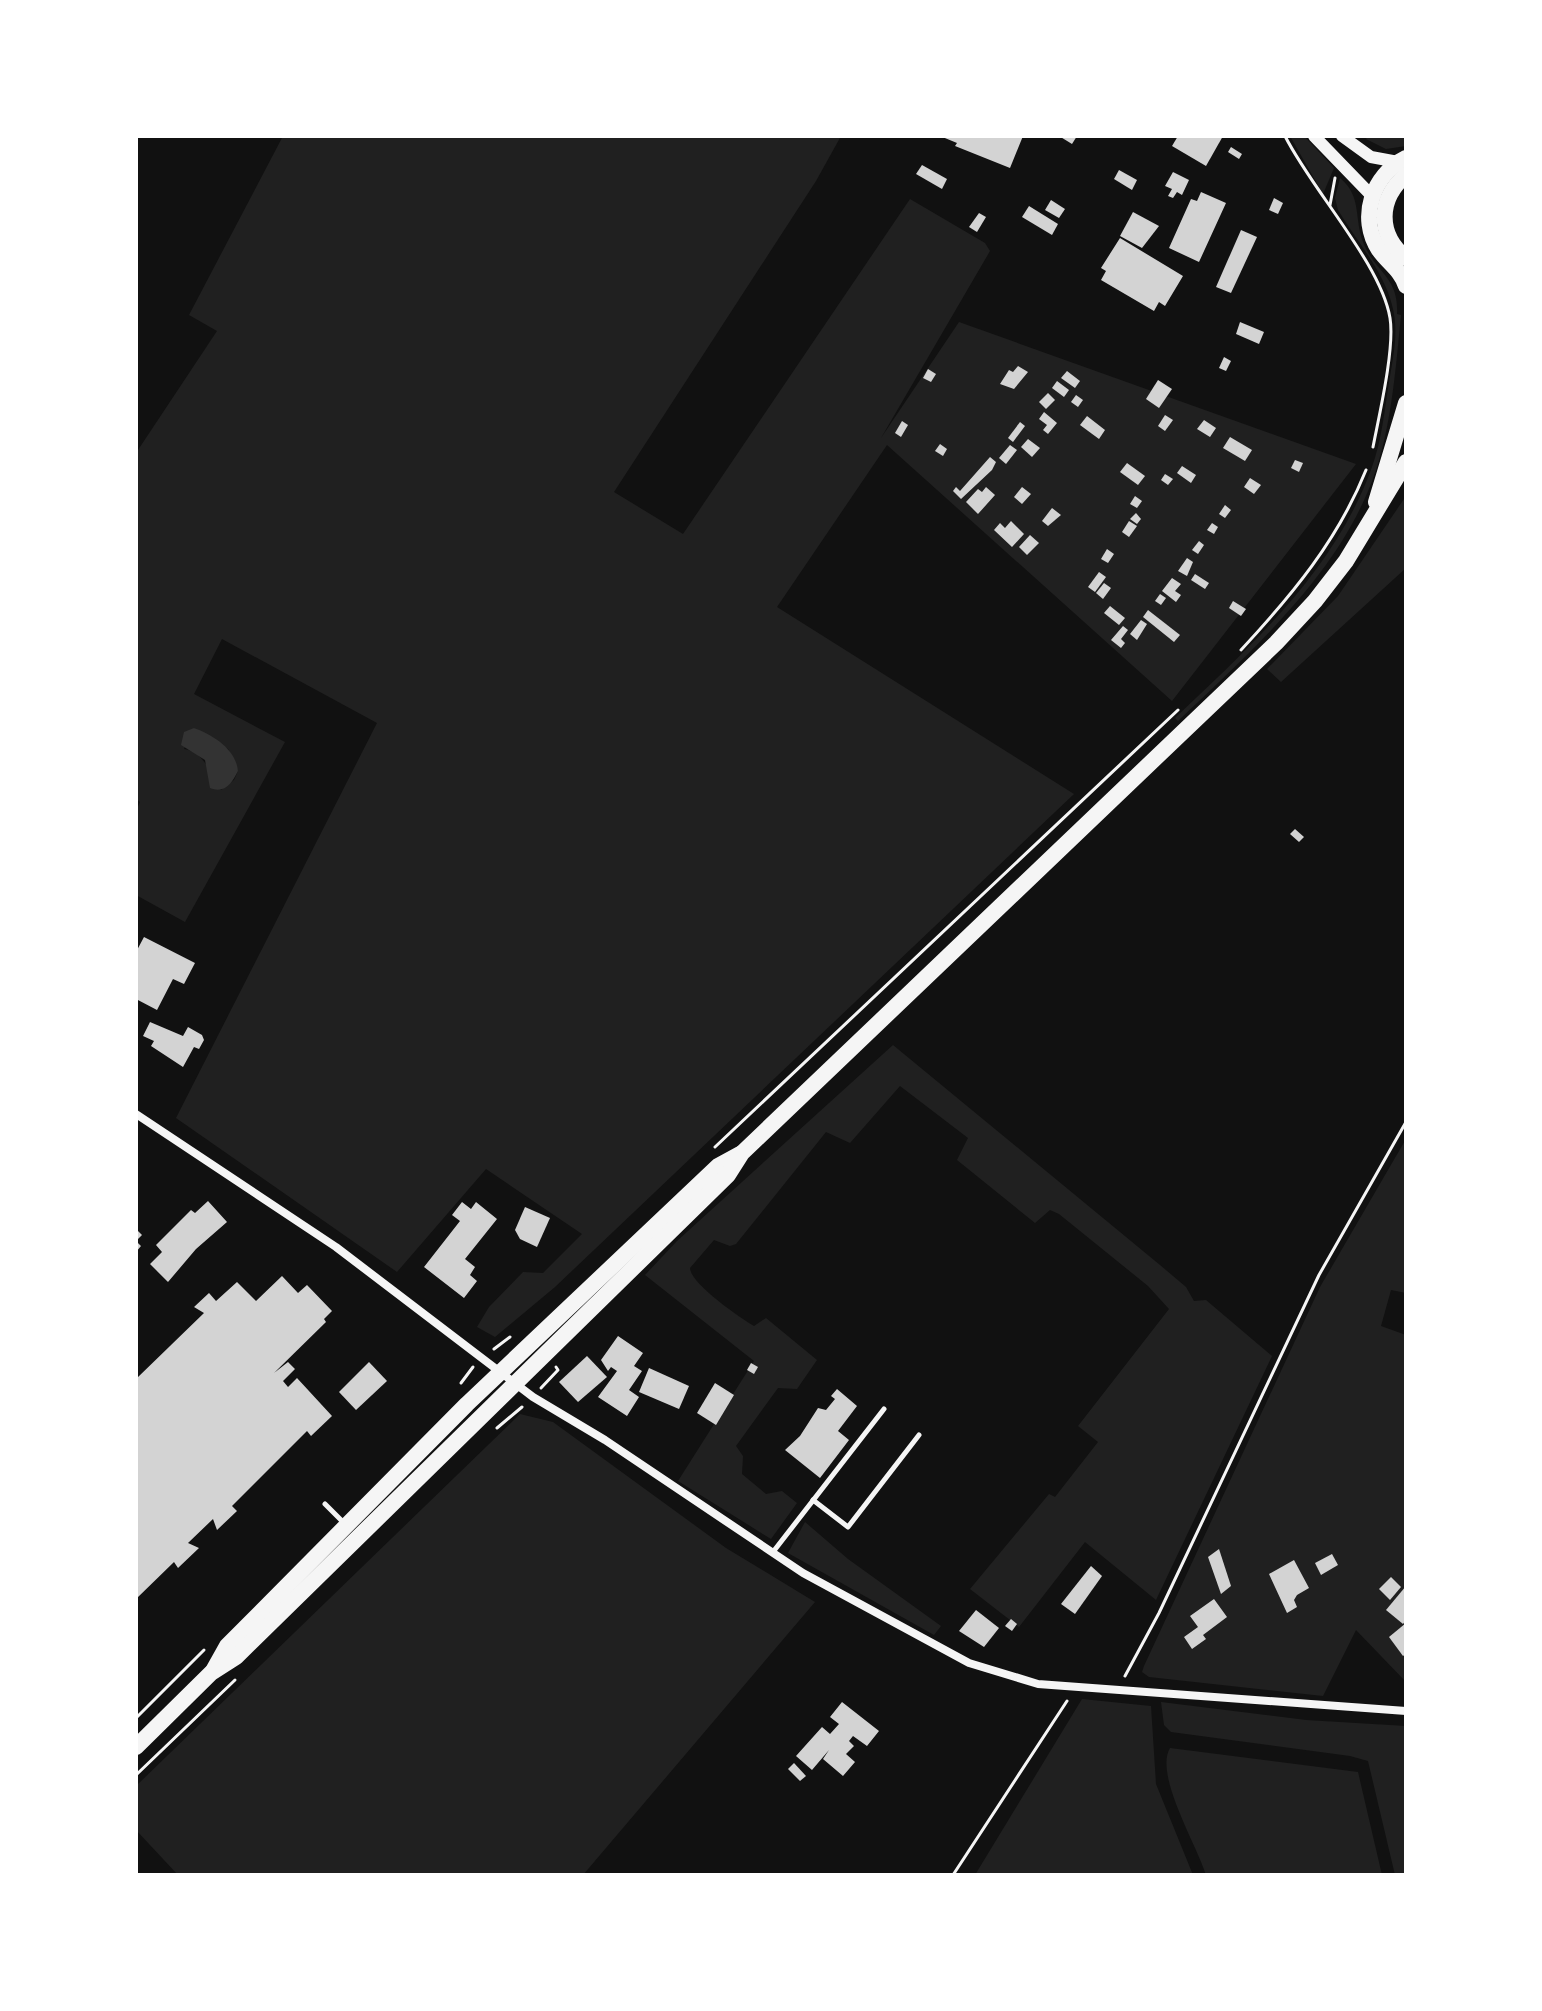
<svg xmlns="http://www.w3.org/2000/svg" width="1542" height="2011" font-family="'Fira Sans',sans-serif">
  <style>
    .green { fill: #202020; fill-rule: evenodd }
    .water { fill: #333 }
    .building { fill: #d3d3d3 }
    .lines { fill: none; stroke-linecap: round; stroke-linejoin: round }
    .path { stroke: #f5f5f5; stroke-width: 3 }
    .service { stroke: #f5f5f5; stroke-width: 5 }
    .minor { stroke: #f5f5f5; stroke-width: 8 }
    .tertiary { stroke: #f5f5f5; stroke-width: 12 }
    .primary { stroke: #f5f5f5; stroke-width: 16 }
  </style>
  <rect width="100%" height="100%" fill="#111"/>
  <!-- green -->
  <g class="green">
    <path d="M283,136h558l-25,45 -202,311 69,42 227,-335 75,44 5,8 -109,187 78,-116 397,142 -184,237 -285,-256 -110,162 297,187 -519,493 -60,50 -18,-10 12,-20 34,-35 20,1 39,-39 -96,-65 -89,103 -221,-154 201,-395 -155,-84 -28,55 91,48 -100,180 -49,-27v-84l4,-9 -4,-3v-346l81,-122 -28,-16zM194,728l34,21 10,22 -4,9 -13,10c-11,-16 -16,-38 -37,-41z"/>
    <polygon points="1290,136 1304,136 1334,168 1323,194"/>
    <polygon points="1368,136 1406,136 1406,146 1386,149 1366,139"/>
    <path d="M1340,178c22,18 14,40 23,64 12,31 36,34 34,72l4,1c-5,50 -9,107 -25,155 -34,102 -123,179 -198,251l-3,-3c78,-74 160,-148 197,-251 9,-25 12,-52 16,-78 4,-28 12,-56 4,-84 -8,-33 -36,-65 -54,-95l-3,-12z"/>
    <polygon points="1406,496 1406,568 1281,682 1267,669 1338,596"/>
    <path d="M893,1045l267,220 26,22 8,14 12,-1 66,56 -116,244 -71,-58 -66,85 -49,-38 79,-95 6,3 43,-55 -20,-16 91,-117 -21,-23 -89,-72 -9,-4 -15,13 -78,-63 11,-22 -68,-52 -50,57 -24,-11 -90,112 -6,2 -16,-6 -24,28c0,15 50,50 64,58l12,-8 51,42 -20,29 -19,-1 -42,58 7,10 -1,18 24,20 16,-3 15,12 -26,36 -93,-58 76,-120 -109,-86 32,-34z"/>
    <polygon points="1406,1139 1406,1293 1391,1290 1381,1326 1406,1335 1406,1682 1356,1630 1323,1696 1149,1677 1142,1672 1144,1666 1320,1287"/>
    <polygon points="520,1414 553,1422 726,1548 815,1602 583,1875 178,1875 136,1830 136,1786"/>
    <polygon points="805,1522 848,1559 941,1626 934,1635 788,1553"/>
    <polygon points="1082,1699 1151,1706 1156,1784 1193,1875 975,1875"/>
    <polygon points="1161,1702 1306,1720 1406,1726 1406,1875 1395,1875 1368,1761 1350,1756 1171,1732 1164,1725"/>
    <path d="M1170,1748l188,24 24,103h-176c-9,-30 -52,-100 -36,-127z"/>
  </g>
  <!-- water -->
  <path class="water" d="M194,728c19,7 42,21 44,43 -6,12 -13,23 -28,17l-5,-28 -24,-15 3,-13z"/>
  <!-- building -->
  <g class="building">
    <polygon points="940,136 1023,136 1010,168 955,146 957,143"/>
    <polygon points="1059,136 1077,136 1072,144"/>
    <polygon points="1178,136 1223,136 1206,166 1172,146"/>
    <polygon points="1231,147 1242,154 1239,159 1228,152"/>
    <polygon points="922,165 947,179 942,189 916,174"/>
    <polygon points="1119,170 1137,180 1132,190 1114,179"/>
    <polygon points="1173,172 1189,180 1182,195 1177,192 1173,198 1168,196 1172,189 1165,186"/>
    <polygon points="1201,192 1226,203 1199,262 1169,248 1191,199 1197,201"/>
    <polygon points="1274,198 1283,203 1278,214 1269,210"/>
    <polygon points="1051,200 1065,209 1059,218 1045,210"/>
    <polygon points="1029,206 1058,224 1052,235 1022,217"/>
    <polygon points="1133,212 1159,226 1142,248 1120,236"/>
    <polygon points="979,213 986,217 977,232 969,227"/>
    <polygon points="1241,230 1257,237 1231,293 1216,287"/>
    <polygon points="1120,238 1183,276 1165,306 1159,302 1154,311 1101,280 1106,271 1101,268"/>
    <polygon points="1240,322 1264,332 1259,344 1236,334"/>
    <polygon points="1224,357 1231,361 1226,371 1219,368"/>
    <polygon points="1018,366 1028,372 1014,389 1000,384 1009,370 1013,372"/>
    <polygon points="928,369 936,374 931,382 923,378"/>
    <polygon points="1067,371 1080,381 1075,388 1061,378"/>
    <polygon points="1158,380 1172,389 1159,408 1146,399"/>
    <polygon points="1057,381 1069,390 1064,397 1052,388"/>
    <polygon points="1048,393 1055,400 1046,409 1039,402"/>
    <polygon points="1076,395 1083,400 1078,407 1071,402"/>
    <polygon points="1044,412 1057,423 1048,434 1043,430 1047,425 1039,419"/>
    <polygon points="1165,415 1173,420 1165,431 1158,426"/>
    <polygon points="1087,416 1105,430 1099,439 1080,425"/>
    <polygon points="1204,420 1216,428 1210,437 1197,429"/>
    <polygon points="902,421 908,425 901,437 895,433"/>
    <polygon points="1020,422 1025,426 1013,442 1008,438"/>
    <polygon points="1230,437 1252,450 1245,461 1223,448"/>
    <polygon points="1028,439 1040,448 1032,457 1021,447"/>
    <polygon points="940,444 947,449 943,456 935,451"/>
    <polygon points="1010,445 1017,450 1006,464 999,458"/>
    <polygon points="990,457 996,462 992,470 961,499 953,491 956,487 960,491"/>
    <polygon points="1295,460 1303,463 1299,472 1291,468"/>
    <polygon points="1127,463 1145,476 1138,485 1120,472"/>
    <polygon points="1182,466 1196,475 1191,483 1177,473"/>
    <polygon points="1165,474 1173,479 1168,485 1161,480"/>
    <polygon points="1250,478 1261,485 1254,494 1244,487"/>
    <polygon points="986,487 995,495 978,514 966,502 978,489 982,492"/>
    <polygon points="1022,487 1031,494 1022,504 1014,497"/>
    <polygon points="1135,496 1142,501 1137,508 1130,504"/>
    <polygon points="1225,505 1231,510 1225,518 1219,514"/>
    <polygon points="1052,508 1061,515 1048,526 1042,521"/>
    <polygon points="1136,513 1141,519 1137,524 1130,519"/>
    <polygon points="1011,521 1024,534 1012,547 994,530 1000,523 1005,528"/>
    <polygon points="1129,521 1137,526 1129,537 1122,532"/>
    <polygon points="1212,523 1218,527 1214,534 1207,530"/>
    <polygon points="1030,535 1039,543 1027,555 1019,547"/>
    <polygon points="1199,541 1204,545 1198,554 1192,550"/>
    <polygon points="1107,549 1114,554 1108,563 1101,559"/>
    <polygon points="1187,558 1193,562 1187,576 1178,571"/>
    <polygon points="1099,572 1106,577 1095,592 1088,587"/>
    <polygon points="1195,574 1209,583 1205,589 1191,580"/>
    <polygon points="1172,578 1181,584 1175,591 1181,595 1176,602 1162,591"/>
    <polygon points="1104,583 1111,588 1103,599 1096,593"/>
    <polygon points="1160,594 1166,598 1161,605 1155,601"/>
    <polygon points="1233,601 1246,609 1241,616 1229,608"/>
    <polygon points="1110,606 1125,618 1119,625 1104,613"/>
    <polygon points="1148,610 1180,635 1174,642 1143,617"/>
    <polygon points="1141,620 1147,624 1137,640 1130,634"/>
    <polygon points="1123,626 1128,630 1121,639 1125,643 1121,648 1111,640"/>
    <polygon points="1295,829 1304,837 1299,842 1290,834"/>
    <polygon points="144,937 195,963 184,984 173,979 157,1010 136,999 136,952"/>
    <polygon points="150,1022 183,1036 188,1027 202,1035 204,1040 199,1049 194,1047 183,1067 151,1046 154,1041 143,1036"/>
    <polygon points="208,1201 227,1222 196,1249 168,1282 150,1264 162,1252 156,1245 191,1210 195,1213"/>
    <polygon points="462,1202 471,1209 476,1202 497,1219 465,1259 475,1267 470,1275 477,1281 464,1298 424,1267 460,1221 452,1215"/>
    <polygon points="525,1207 550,1218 537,1247 520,1239 515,1230"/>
    <polygon points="138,1231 142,1235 136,1241 141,1246 136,1252 136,1233"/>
    <polygon points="282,1276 298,1293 307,1285 332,1311 324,1319 326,1322 274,1373 288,1362 295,1369 283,1381 288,1387 297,1378 332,1416 311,1436 307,1431 232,1506 237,1511 217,1530 213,1519 188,1543 199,1548 178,1568 174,1562 136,1599 136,1379 204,1313 194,1307 209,1293 216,1301 237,1282 256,1301"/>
    <polygon points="618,1336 643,1353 634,1366 642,1371 629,1390 639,1397 627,1416 598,1397 617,1371 611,1367 608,1371 601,1360"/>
    <polygon points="587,1356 607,1377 578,1402 559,1382"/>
    <polygon points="369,1362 387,1381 356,1410 339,1392"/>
    <polygon points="751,1363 758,1367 754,1374 747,1370"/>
    <polygon points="649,1368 689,1386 679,1409 639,1392"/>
    <polygon points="715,1383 734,1395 716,1425 697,1413"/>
    <polygon points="837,1389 857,1406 838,1431 849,1440 820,1478 785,1450 800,1436 818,1408 826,1410 835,1399 831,1396"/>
    <polygon points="1219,1549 1231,1586 1221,1594 1208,1557"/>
    <polygon points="1332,1554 1338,1565 1321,1575 1315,1563"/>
    <polygon points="1294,1560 1309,1588 1297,1595 1294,1600 1297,1607 1287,1613 1269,1574"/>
    <polygon points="1091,1566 1102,1576 1075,1614 1061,1604"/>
    <polygon points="1391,1577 1401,1587 1390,1600 1379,1589"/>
    <polygon points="1406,1586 1406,1620 1403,1624 1386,1610"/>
    <polygon points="1214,1599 1227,1617 1203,1635 1206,1639 1192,1649 1184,1637 1198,1627 1190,1616"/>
    <polygon points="976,1610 999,1628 984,1647 959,1631"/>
    <polygon points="1011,1619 1017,1624 1012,1631 1005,1626"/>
    <polygon points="1406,1623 1406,1654 1403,1656 1389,1637"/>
    <polygon points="842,1702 879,1731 867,1746 853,1736 849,1741 854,1746 846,1754 855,1762 843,1776 823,1759 829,1750 812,1770 796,1756 822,1727 830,1734 839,1724 830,1717"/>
    <polygon points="794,1763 806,1776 800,1781 788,1769"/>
  </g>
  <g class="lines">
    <!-- path -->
    <g class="path">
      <path d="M1285,136c27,54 96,128 105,182 5,30 -11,98 -17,129"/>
      <polyline points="1330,205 1335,178"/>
      <path d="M1241,650c51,-55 97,-110 125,-180"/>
      <polyline points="715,1147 1178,710"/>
      <polyline points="494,1349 510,1337"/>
      <polyline points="461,1383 473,1367"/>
      <polyline points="541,1388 558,1370 556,1367"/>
      <polyline points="497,1428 522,1407"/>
      <polyline points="1125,1676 1159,1613 1319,1275 1406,1122"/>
      <polyline points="136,1718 204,1650"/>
      <polyline points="136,1775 235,1680"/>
      <polyline points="953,1875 1067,1701"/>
    </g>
    <!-- service -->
    <g class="service">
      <polyline points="813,1500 848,1527 919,1435"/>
      <polyline points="325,1504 344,1523"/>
      <polyline points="773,1552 884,1409"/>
    </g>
    <!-- minor -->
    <polyline class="minor" points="136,1114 336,1247 533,1397 605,1440 803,1573 969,1663 1038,1684 1406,1711"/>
    <!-- tertiary -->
    <g class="tertiary">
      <polyline points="1314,136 1372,196"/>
      <polyline points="1342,136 1371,157 1398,162"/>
    </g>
    <!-- primary -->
    <g class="primary">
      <path d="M1406,158c-34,17 -48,60 -27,92 9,13 22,20 27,36"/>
      <path d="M1406,175c-28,24 -29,59 0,83"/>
      <polyline points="1376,502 1406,403"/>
      <polyline points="213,1671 227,1646 467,1404 718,1166 740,1154"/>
      <polyline points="136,1747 211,1673 236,1657 728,1175 742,1153 1276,643 1315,601 1346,561 1406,462"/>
    </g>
  </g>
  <!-- border -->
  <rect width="1542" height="2011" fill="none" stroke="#ffffff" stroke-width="276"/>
</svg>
